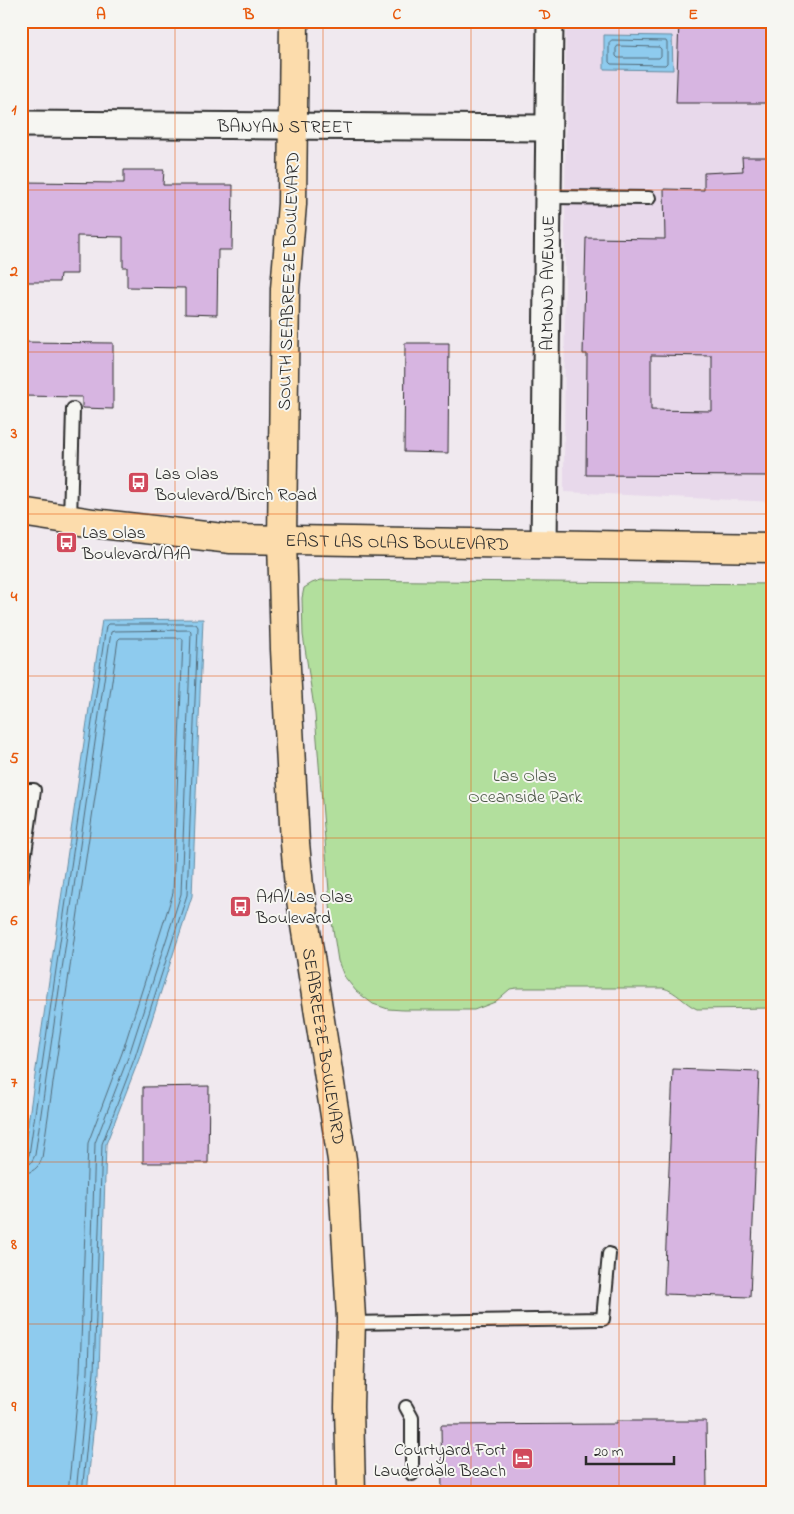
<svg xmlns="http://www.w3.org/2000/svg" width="794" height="1514" font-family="'Indie Flower',sans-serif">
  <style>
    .built { fill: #e8d9eb }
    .green { fill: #b2df9d; stroke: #6e8564 }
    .water { fill: #8ecbee; stroke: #668ba0 }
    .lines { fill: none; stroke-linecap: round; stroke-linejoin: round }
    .shore { stroke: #536b79; stroke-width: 1 }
    .building { fill: #d7b5e1; stroke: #2b2b2b; fill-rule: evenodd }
    .service-casing { stroke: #2b2b2b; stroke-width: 16 }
    .minor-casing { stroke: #2b2b2b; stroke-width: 29 }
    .primary-casing { stroke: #2b2b2b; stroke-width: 31 }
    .service { stroke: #f6f6f2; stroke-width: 12 }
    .minor { stroke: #f6f6f2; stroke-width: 25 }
    .primary { stroke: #fcdcac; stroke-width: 28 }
    .grid { fill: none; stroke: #e8590c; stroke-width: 1; stroke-opacity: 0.55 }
    .labels { text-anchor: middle; stroke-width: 4; stroke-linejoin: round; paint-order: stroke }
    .street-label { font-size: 18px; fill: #2b2b2b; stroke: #f6f6f2 }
    .poi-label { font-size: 18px; fill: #2b2b2b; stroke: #f6f6f2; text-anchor: start }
    .park-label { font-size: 18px; fill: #4d5848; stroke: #f6f6f2 }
    .neatline { fill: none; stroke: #e8590c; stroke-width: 2 }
    .grid-label { font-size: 16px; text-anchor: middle; font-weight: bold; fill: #e8590c }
  </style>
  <rect width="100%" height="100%" fill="#f0e9ef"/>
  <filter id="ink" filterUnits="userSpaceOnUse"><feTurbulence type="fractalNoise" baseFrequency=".02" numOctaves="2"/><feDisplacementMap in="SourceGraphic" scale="10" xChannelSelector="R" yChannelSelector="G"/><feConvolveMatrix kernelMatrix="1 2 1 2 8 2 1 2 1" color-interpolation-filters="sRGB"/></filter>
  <g filter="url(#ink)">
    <!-- built -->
    <polygon class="built" points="566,21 773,21 773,502 564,492"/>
    <!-- green -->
    <path class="green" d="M321,580l452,4v424l-76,1c-12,-5 -21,-18 -34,-21h-147l-6,1 -15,13 -21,8h-71l-15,-1 -15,-5 -17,-13 -12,-15 -6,-15 -7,-45 -16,-202 -12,-79 -1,-37 2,-10 8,-5z"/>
    <!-- water -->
    <g class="water">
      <polygon points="604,35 672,36 673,70 604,69"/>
      <polygon points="203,619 192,896 139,1059 106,1144 99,1373 87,1493 21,1493 21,1171 102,620"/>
    </g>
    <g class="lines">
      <!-- shore -->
      <g class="shore">
        <polygon points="612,40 666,41 667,43 667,63 665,65 611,64 609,62 609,43"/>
        <polygon points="618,46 659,47 661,49 661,56 659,58 618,58 616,56 616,49"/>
        <polyline points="21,1160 26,1159 29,1155 106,626 108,624 196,624 198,627 187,895 135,1057 102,1144 94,1372 82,1493"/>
        <polyline points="21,1166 31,1163 35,1155 111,632 114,631 190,630 191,633 181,894 129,1055 95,1143 88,1372 76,1493"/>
        <path d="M21,1174c11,-1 18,-6 21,-16l76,-518 2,-2h62l1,2 -10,253 -51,160 -34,90 -8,228 -12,122"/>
      </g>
    </g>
    <!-- building -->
    <g class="building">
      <polygon points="679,21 773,21 773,103 676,103"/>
      <path d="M742,157h31v319l-187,-1 1,-121h-4l3,-116 79,1 -1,-50 40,1v-17l39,-2zM651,355l61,1v55l-61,-1z"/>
      <polygon points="124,170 164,170 163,185 233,185 232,250 218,250 217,315 185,314 185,288 127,287 127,267 123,267 123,237 77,236 77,274 60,274 59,282 21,282 21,182 124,183"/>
      <polygon points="21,342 113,343 113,409 82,408 82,397 21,396"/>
      <polygon points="405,343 449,343 448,453 404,452"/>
      <polygon points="673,1069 759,1072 750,1297 664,1294"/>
      <polygon points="209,1086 208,1163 143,1163 143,1087"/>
      <polygon points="616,1421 706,1421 707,1492 442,1493 441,1425 616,1424"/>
    </g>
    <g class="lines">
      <defs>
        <g id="service">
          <polyline points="548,197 649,198"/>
          <polyline points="70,520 73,409"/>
          <polyline points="21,790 34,790 21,881"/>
          <polyline points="350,1323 603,1319 609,1254"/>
          <polyline points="406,1407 412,1418 412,1474"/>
        </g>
        <g id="minor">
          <path id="s1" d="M21,124l527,4"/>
          <path id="s2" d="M544,544l6,-523"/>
        </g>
        <g id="primary">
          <path id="s3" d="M294,21l-2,183 -7,85 -3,251 3,109 10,194 4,44 43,273 9,158 -2,89 2,86"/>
          <path id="s4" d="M21,512l72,11 138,16 542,9"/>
        </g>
      </defs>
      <!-- service casing -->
      <use href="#service" class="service-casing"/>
      <!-- minor casing -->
      <use href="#minor" class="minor-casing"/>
      <!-- primary casing -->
      <use href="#primary" class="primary-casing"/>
      <!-- service -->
      <use href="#service" class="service"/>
      <!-- minor -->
      <use href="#minor" class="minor"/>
      <!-- primary -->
      <use href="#primary" class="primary"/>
    </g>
  </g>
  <!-- grid -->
  <path class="grid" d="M175,21v1472M323,21v1472M471,21v1472M619,21v1472M21,190h752M21,352h752M21,514h752M21,676h752M21,838h752M21,1000h752M21,1162h752M21,1324h752"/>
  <!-- icons -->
  <defs>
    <symbol id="bus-square" viewBox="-11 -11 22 22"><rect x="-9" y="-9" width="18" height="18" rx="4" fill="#d1495b" stroke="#f6f6f2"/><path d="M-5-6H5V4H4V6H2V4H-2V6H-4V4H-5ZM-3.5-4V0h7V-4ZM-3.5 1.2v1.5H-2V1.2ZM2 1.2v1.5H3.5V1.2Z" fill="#fff"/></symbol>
    <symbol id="hotel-square" viewBox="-11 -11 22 22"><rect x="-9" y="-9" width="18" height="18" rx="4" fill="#d1495b" stroke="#f6f6f2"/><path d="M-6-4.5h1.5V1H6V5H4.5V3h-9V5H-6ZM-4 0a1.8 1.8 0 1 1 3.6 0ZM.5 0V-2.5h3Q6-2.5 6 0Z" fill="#fff"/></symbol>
  </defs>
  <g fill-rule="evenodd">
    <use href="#bus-square" x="126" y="470" width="25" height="25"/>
    <use href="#bus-square" x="54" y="530" width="25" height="25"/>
    <use href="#bus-square" x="228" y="894" width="25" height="25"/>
    <use href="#hotel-square" x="510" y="1446" width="25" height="25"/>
  </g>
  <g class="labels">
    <!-- street labels -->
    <g class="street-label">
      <text dy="6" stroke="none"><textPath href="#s1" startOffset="264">BANYAN STREET</textPath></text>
      <text transform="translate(288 281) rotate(-88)" y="6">SOUTH SEABREEZE BOULEVARD</text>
      <text dy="6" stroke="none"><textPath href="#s2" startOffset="261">ALMOND AVENUE</textPath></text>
      <text dy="6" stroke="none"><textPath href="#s4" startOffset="378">EAST LAS OLAS BOULEVARD</textPath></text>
      <text dy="6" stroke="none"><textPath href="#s3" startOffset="1028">SEABREEZE BOULEVARD</textPath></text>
    </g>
    <!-- poi labels -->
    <g class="poi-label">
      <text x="155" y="479">Las Olas<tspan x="155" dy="21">Boulevard/Birch Road</tspan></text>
      <text x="82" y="538">Las Olas<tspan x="82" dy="21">Boulevard/A1A</tspan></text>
      <text x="256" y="902">A1A/Las Olas<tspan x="256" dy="21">Boulevard</tspan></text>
      <text x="506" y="1455" text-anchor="end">Courtyard Fort<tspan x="506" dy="21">Lauderdale Beach</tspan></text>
    </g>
    <!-- park labels -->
    <g class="park-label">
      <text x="525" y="781">Las Olas<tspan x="525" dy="21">Oceanside Park</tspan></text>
    </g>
  </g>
  <!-- margin -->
  <rect width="794" height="1514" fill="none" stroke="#f6f6f2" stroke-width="55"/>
  <!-- scale -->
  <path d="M586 1456v8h88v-8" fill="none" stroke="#2b2b2b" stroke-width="2.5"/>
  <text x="594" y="1456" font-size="15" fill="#2b2b2b" stroke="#f6f6f2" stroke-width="4" paint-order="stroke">20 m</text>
  <rect x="28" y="28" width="738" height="1458" class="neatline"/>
  <g class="grid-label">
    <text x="101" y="19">A</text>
    <text x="249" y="19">B</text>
    <text x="397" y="19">C</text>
    <text x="545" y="19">D</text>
    <text x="693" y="19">E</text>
    <text x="14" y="114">1</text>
    <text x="14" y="276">2</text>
    <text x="14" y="438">3</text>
    <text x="14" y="601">4</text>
    <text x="14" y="763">5</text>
    <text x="14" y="925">6</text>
    <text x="14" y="1087">7</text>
    <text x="14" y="1249">8</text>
    <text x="14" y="1411">9</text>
  </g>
</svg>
